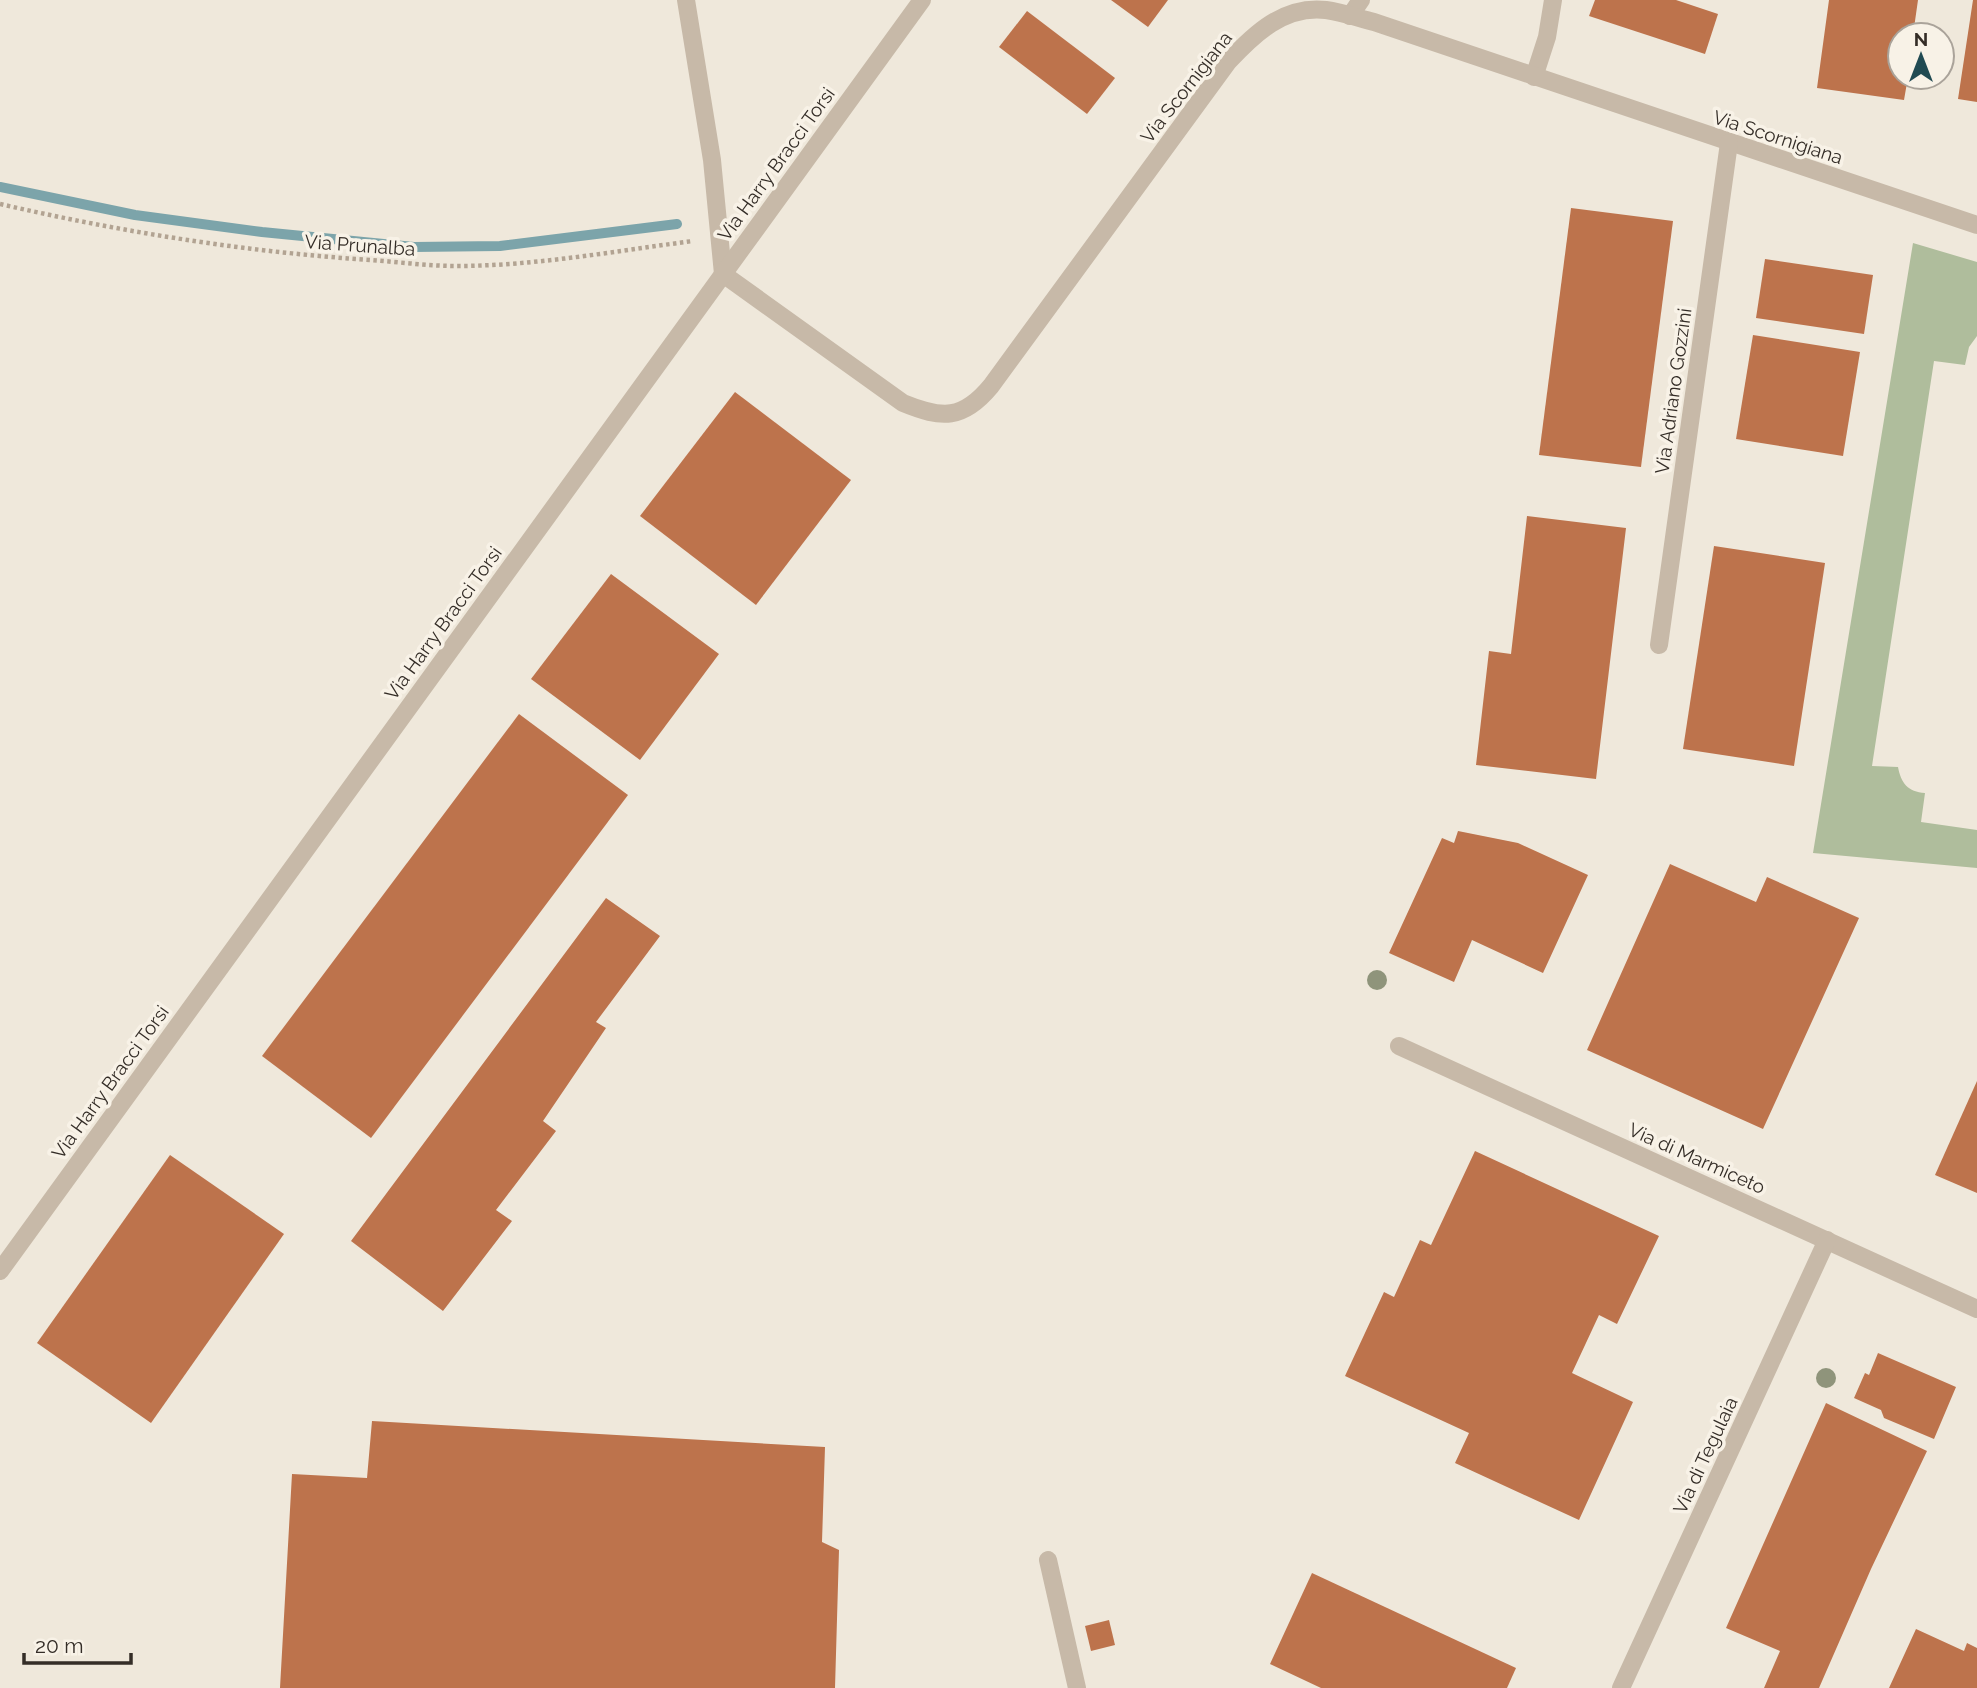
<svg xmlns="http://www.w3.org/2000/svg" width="1977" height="1688" font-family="Raleway,sans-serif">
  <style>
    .green { fill: #afbd9c }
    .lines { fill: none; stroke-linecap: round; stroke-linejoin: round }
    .stream { stroke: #7ca4aa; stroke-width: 10 }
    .building { fill: #bd734c }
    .path { stroke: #b2a392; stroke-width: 4.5; stroke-dasharray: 3.5 3.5; stroke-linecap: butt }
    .service { stroke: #c7b9a8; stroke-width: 18 }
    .minor { stroke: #c7b9a8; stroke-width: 18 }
    .tree { fill: #8f947b }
    .labels { text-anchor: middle; stroke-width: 7; stroke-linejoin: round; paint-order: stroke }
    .street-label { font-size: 19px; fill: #342d27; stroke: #f8f2e7 }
  </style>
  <rect width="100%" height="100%" fill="#efe8db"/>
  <!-- green -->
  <path class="green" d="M1913,243l64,19v74l-8,11 -4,18 -31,-4 -62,405 26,1c3,16 10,25 27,26l-4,29 56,8v38l-164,-15z"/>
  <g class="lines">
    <!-- stream -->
    <polyline class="stream" points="0,187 135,215 262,232 414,247 500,246 677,224"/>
  </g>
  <!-- building -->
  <g class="building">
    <polygon points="1111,0 1168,0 1148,27"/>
    <polygon points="1595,0 1676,0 1718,14 1705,54 1589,16"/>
    <polygon points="1829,0 1918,0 1913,35 1900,35 1900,77 1908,77 1904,100 1817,88"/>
    <polygon points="1973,0 1977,0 1977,102 1958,99"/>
    <polygon points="1027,11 1115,78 1087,114 999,47"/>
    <polygon points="1571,208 1673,221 1641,467 1539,455"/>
    <polygon points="1765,259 1873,275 1864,334 1756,318"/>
    <polygon points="1753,335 1860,352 1843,456 1736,439"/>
    <polygon points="735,392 851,480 756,605 640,516"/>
    <polygon points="1527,516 1626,528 1596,779 1476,765 1489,651 1511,654"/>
    <polygon points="1714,546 1825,563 1794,766 1683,749"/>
    <polygon points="611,574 719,654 640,760 531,679"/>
    <polygon points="519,714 628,795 371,1138 262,1056"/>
    <polygon points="1458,831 1518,843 1588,875 1543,973 1472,940 1454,982 1389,953 1442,838 1454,843"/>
    <polygon points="1670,864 1756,902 1767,877 1859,918 1763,1129 1587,1050"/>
    <polygon points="606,898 660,936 596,1022 606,1028 543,1121 556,1131 496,1210 512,1221 443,1311 351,1241"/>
    <polygon points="1977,1081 1977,1193 1935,1175"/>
    <polygon points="1475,1151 1659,1236 1617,1324 1599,1315 1572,1373 1633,1402 1579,1520 1455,1463 1469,1433 1345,1376 1384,1292 1394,1297 1420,1240 1431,1245"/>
    <polygon points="170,1155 284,1234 151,1423 37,1343"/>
    <polygon points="1878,1353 1956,1387 1934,1439 1884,1418 1881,1410 1854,1398 1865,1373 1869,1375"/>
    <polygon points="1826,1403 1927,1451 1871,1569 1819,1688 1764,1688 1780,1651 1726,1628"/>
    <polygon points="372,1421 825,1447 822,1542 839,1550 835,1688 280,1688 292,1474 367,1478"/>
    <polygon points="1312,1573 1516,1668 1507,1688 1321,1688 1270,1664"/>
    <polygon points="1109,1620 1115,1645 1091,1651 1085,1626"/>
    <polygon points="1916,1629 1964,1651 1967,1643 1977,1648 1977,1688 1889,1688"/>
  </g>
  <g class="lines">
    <!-- path -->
    <path class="path" d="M0,204c122,28 246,48 371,56 28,2 57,6 85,6 79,0 159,-15 237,-25"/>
    <!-- service -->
    <g class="service">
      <polyline points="1350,16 1361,0"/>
      <polyline points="1534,77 1547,37 1553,0"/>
    </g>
    <!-- minor -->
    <g class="minor">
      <polyline points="686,0 712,160 723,274"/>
      <path d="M723,274l180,129c39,16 60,17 88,-17l237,-324c26,-28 56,-57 98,-52 16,2 32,8 48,12l603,203"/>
      <polyline points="1659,645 1729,143"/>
      <polyline points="1399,1046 1977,1309"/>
      <polyline points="0,1271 922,0"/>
      <polyline points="1048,1560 1077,1688"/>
      <polyline points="1621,1688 1827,1240"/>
    </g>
  </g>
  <!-- trees -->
  <g class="tree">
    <circle cx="1377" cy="980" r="10"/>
    <circle cx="1826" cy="1378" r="10"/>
  </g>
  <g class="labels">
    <!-- street labels -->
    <g class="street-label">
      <text transform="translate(1186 87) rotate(-52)" y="7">Via Scornigiana</text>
      <text transform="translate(1778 137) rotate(18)" y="7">Via Scornigiana</text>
      <text transform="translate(776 164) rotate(-54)" y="7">Via Harry Bracci Torsi</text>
      <text transform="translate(360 245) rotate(4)" y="7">Via Prunalba</text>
      <text transform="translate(1673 391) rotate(-82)" y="7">Via Adriano Gozzini</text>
      <text transform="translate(443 623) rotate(-54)" y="7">Via Harry Bracci Torsi</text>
      <text transform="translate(110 1082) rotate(-54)" y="7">Via Harry Bracci Torsi</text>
      <text transform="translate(1697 1158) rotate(24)" y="7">Via di Marmiceto</text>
      <text transform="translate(1705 1455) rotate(-65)" y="7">Via di Tegulaia</text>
    </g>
  </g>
  <!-- north arrow -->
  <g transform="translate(1921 56)"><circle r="33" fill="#f8f2e7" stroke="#aaa39a" stroke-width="2"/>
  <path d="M0-5L12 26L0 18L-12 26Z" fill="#204a52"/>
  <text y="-10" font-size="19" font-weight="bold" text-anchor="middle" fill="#342d27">N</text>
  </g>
  <!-- scale -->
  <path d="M24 1653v10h107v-10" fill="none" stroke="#342d27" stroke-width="3.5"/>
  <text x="35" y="1653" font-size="21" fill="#342d27" stroke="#f8f2e7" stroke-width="5" paint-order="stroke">20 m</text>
</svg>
